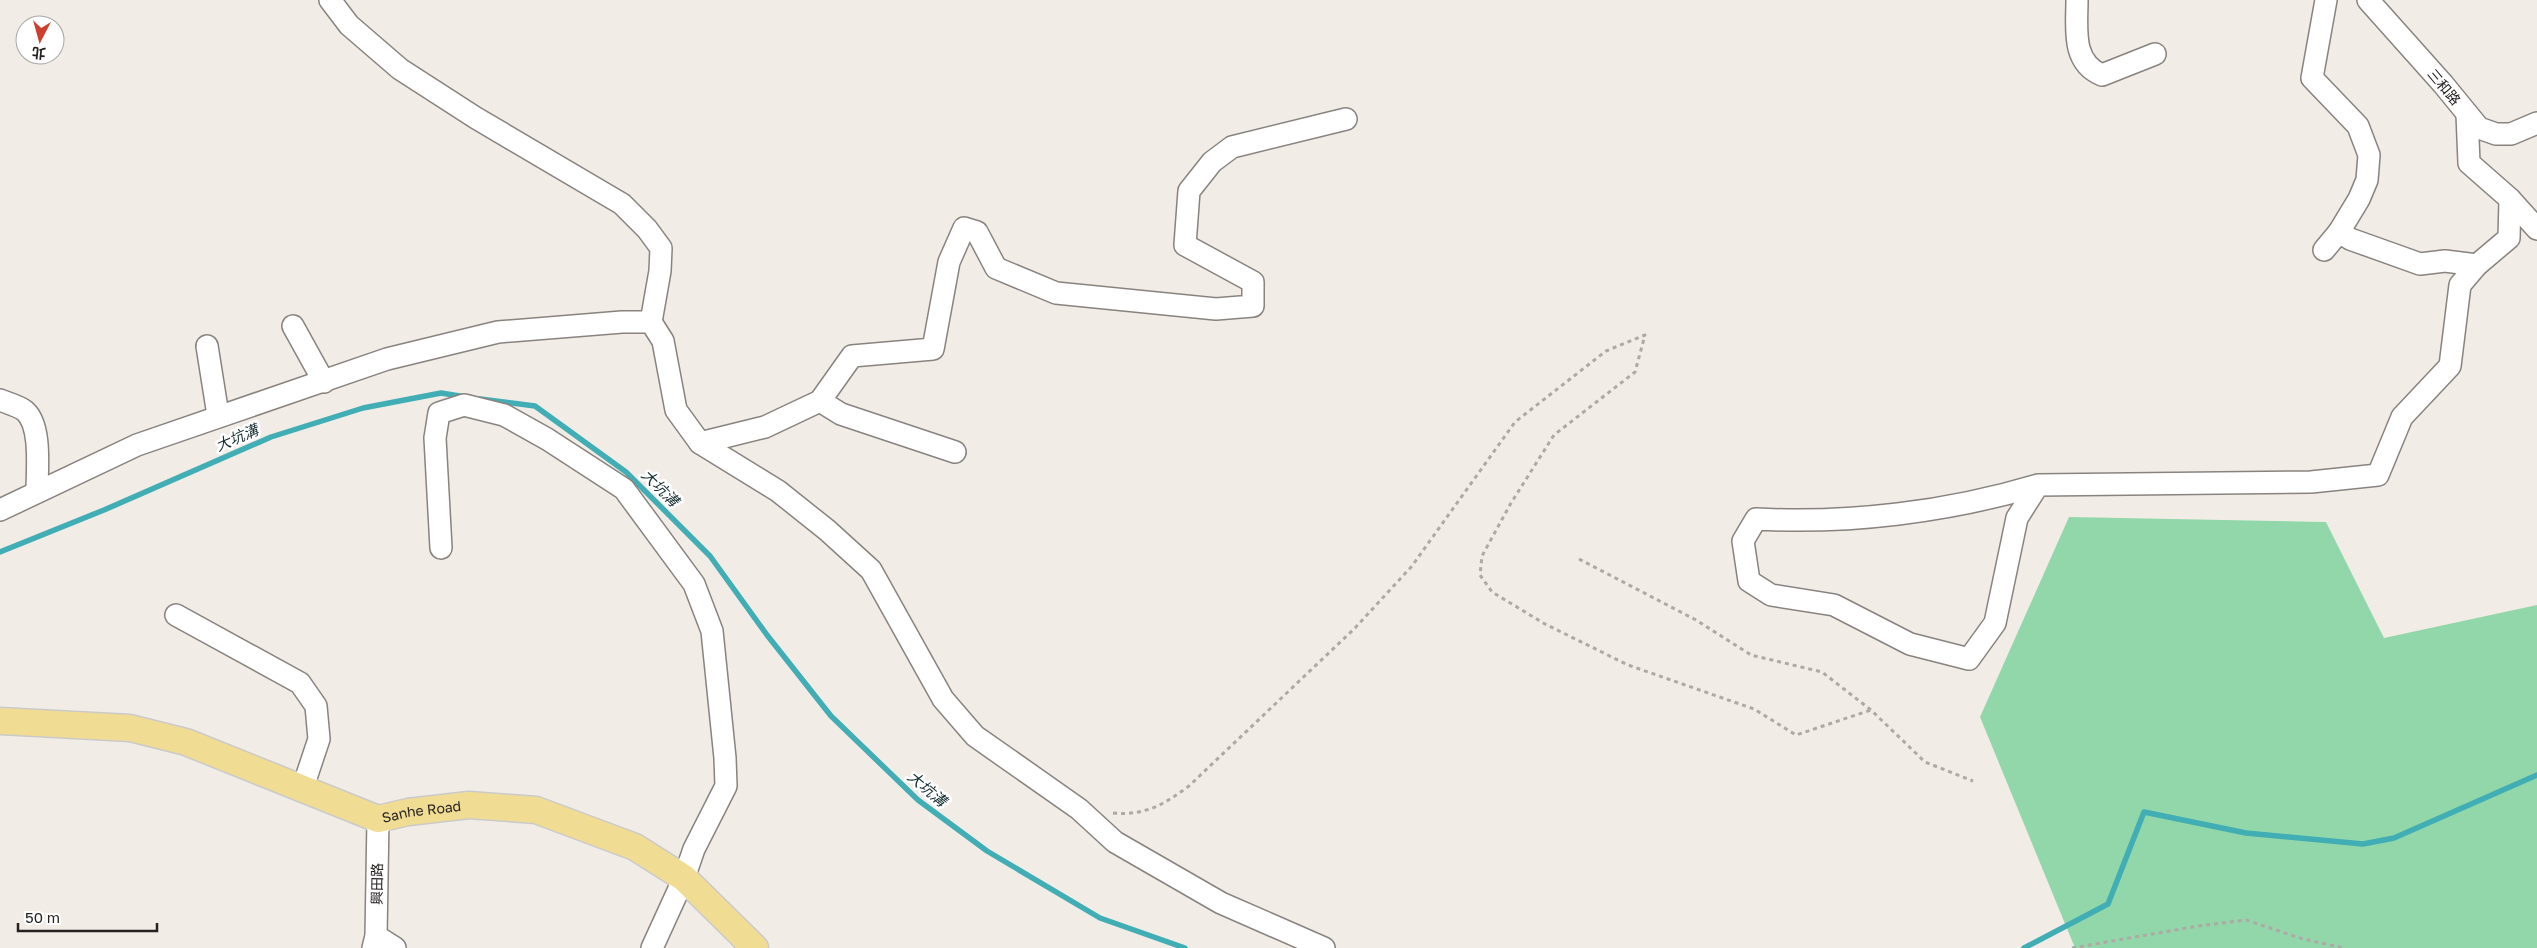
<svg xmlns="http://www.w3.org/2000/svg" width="2537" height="948" font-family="'Golos Text','Noto Sans TC',sans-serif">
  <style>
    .green { fill: #92d7a9 }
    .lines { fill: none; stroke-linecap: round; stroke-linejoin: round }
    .stream { stroke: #41adb4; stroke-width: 5.5 }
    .minor-casing { stroke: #89837f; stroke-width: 24 }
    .major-casing { stroke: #cbcaca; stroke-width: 29 }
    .path { stroke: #aea9a6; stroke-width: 3; stroke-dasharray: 4 4; stroke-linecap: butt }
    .minor { stroke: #fff; stroke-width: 21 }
    .major { stroke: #f1dc94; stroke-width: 26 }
    .labels { text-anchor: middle; stroke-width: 5; stroke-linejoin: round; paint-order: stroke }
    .street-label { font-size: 14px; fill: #252221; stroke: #fff }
    .water-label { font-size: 15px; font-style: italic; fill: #162e30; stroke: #fff }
  </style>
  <rect width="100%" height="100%" fill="#f2ece7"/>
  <!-- green -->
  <polygon class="green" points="2069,517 2326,522 2384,638 2537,605 2537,948 2075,948 1980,717"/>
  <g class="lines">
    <!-- stream -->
    <g class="stream">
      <polyline points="480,399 535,406 626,472 710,556 767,635 831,716 918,800 987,851 1100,918 1185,948"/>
      <polyline points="0,552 104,510 271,437 363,408 441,393 466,397"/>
      <polyline points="2024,948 2108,904 2144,812 2246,833 2363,844 2394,838 2537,775"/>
    </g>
    <defs>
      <g id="minor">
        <polyline points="330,0 349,25 400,69 476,118 622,204 647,229 661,248 660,271 651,322"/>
        <path d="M2077,0c0,28 -6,62 25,75l53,-21"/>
        <polyline points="2326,0 2312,78 2358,126 2369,155 2367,180 2359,199 2339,232"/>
        <polyline points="2368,0 2443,84 2479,128 2496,134 2511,134 2537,123"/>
        <polyline points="2467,114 2469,163 2510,199 2537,229"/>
        <polyline points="2324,250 2339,232 2350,239 2420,264 2445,261 2477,265"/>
        <polyline points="293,326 324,382"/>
        <polyline points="207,346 218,415"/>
        <path d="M0,400c7,3 19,6 25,11 17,15 12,59 12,80"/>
        <polyline points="820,401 841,414 955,452"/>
        <polyline points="700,443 765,427 820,401 852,356 933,349 949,262 964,228 977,232 996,268 1056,293 1216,309 1253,306 1253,282 1185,245 1189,191 1212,162 1232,147 1346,119"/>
        <path d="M2038,485l-21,33 -22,105 -26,36 -59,-15 -76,-39 -63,-10 -22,-14 -6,-40 13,-22c93,5 192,-7 282,-34l273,-3 67,-7 24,-58 48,-51 10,-81 17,-20 32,-27 1,-39"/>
        <polyline points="0,510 137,445 387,359 498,332 622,322 651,322 663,341 676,410 700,443 778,491 827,530 871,570 943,699 975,736 1079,809 1115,842 1221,903 1324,948"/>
        <polyline points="441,548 435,438 439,413 464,405 504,415 547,439 624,489 694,584 712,631 725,758 726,786 694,849 684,878 652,948"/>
        <polyline points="176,615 300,683 316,706 319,739 303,787"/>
        <polyline points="376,936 395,948"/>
        <polyline points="373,948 376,936 378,819"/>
      </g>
      <g id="major">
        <path id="s1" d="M0,721l130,7 56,14 192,77 30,-7 61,-7 67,5 99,37 49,31 71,70"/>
      </g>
    </defs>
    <!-- minor casing -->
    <use href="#minor" class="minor-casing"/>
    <!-- major casing -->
    <use href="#major" class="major-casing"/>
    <!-- path -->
    <g class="path">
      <polyline points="1579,559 1696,620 1751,655 1822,672 1871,710 1925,762 1973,781"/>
      <path d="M1113,813c32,3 52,-9 76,-27l166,-158 57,-62 103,-144 91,-71 39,-16 -10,37 -81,63 -43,68 -29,53 -2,19 12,17 53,32 83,41 126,44 42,26 75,-25"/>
      <polyline points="2072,948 2198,926 2246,920 2303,939 2344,948"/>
    </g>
    <!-- minor -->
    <use href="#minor" class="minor"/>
    <!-- major -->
    <use href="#major" class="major"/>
  </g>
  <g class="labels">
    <!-- street labels -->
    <g class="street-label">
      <text transform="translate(2444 87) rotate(50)" y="5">三和路</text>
      <text dy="5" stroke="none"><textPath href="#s1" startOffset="439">Sanhe Road</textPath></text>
      <text transform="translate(377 884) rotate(-89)" y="5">興田路</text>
    </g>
    <!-- water labels -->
    <g class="water-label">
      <text transform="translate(237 438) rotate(-23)" y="5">大坑溝</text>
      <text transform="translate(660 488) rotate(45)" y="5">大坑溝</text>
      <text transform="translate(927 789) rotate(40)" y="5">大坑溝</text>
    </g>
  </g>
  <!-- north arrow -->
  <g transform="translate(40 40) rotate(186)"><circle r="24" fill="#ffffff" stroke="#a8a7a6"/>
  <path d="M0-4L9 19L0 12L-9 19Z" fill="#cc402f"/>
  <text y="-8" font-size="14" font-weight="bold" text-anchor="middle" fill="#252221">北</text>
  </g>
  <!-- scale -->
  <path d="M18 923v8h139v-8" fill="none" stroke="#252221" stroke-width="2.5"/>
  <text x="25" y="923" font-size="15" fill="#252221" stroke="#ffffff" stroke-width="4" paint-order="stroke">50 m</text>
</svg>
